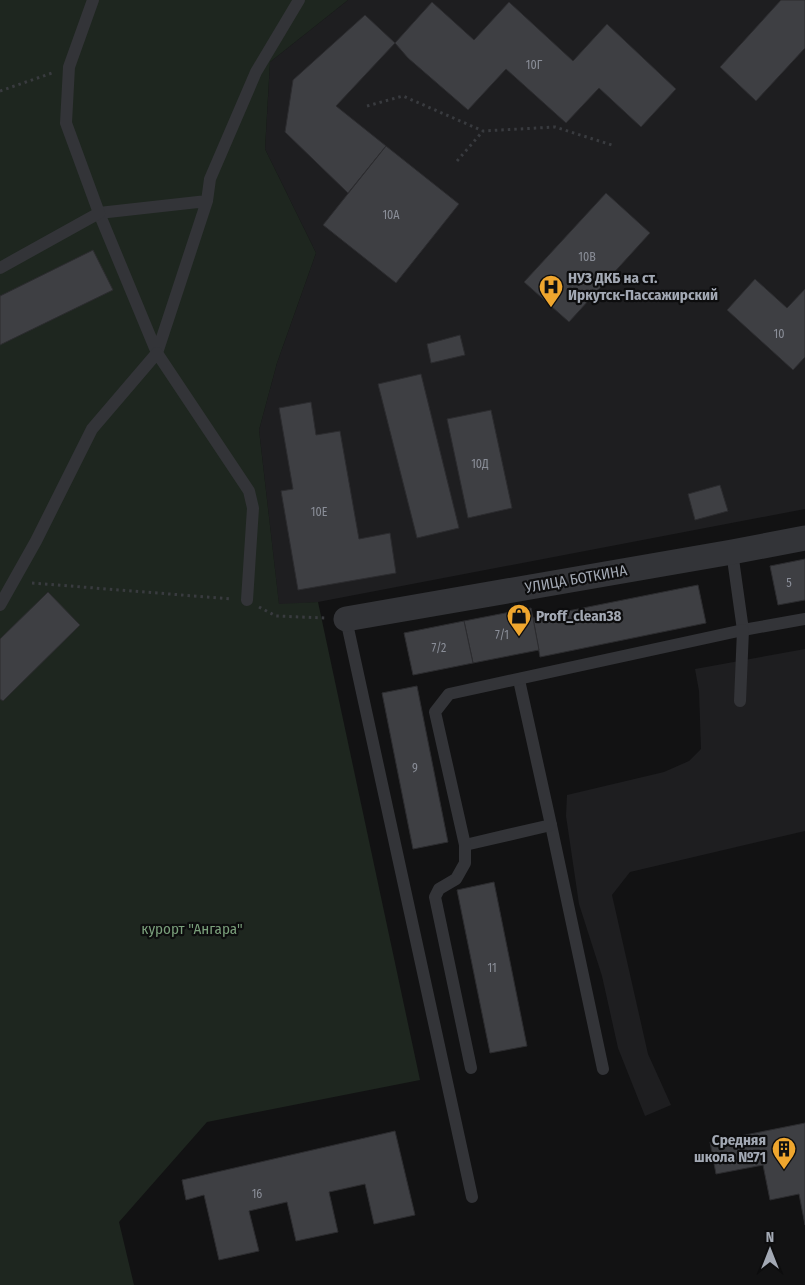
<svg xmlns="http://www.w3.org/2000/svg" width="805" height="1285" font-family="'Fira Sans Condensed',sans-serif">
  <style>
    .built { fill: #1e1e20 }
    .green { fill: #1e261f }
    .building { fill: #3e3f43; stroke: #2c2c2f }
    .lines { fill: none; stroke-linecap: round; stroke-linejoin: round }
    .path { stroke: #393b3f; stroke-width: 3; stroke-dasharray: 2.5 4; stroke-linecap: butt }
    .lane { stroke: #333438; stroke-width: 12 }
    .street { stroke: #333438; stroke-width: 25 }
    .labels { text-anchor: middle; stroke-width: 4.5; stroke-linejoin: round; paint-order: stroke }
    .number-label { font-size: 12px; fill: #8a8e98 }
    .poi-label { font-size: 15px; font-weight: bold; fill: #a3a9b4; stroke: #0d0d0e; text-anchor: start }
    .street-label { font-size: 15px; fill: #a3a9b4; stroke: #0d0d0e }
    .park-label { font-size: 15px; fill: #7a9f7b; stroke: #0d0d0e }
  </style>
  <rect width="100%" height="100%" fill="#121213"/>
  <!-- built -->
  <g class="built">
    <polygon points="348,0 805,0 805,509 318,602 279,605 259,430 277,363 316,253 265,149 270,62"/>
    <polygon points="805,649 805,831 630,872 612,895 648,1054 671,1105 645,1116 618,1048 602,976 579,904 566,816 567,795 664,772 689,761 701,749 699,691 695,669"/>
  </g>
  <!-- green -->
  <polygon class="green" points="0,0 348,0 270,62 265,149 316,253 277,363 259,430 279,604 318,602 420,1080 207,1122 119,1222 134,1285 0,1285"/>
  <!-- building -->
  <g class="building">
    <polygon points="781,0 805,0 805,48 756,101 720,67"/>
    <polygon points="432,2 474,40 509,2 573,61 607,24 676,89 641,127 599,88 566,123 506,69 468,110 408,58 395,43"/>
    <polygon points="365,15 395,43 336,106 386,146 348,193 285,132 293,80"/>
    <polygon points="386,146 459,204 396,283 323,225"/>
    <polygon points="606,193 650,233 569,322 524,282"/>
    <polygon points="93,250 113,290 0,345 0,296"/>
    <polygon points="755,279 787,308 805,289 805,357 793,370 727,310"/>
    <polygon points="460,335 465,355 431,363 427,344"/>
    <polygon points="421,374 459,528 417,538 378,384"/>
    <polygon points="311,402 316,435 340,431 359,539 390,533 396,573 298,590 281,491 293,489 279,408"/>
    <polygon points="491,410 512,508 468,518 447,419"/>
    <polygon points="720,485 728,511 695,520 688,494"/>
    <polygon points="805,559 805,600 778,605 770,566"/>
    <polygon points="698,585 706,623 540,657 533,618"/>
    <polygon points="48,592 80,625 3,701 0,699 0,639"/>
    <polygon points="531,608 539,650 473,663 464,621"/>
    <polygon points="464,621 473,663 413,675 404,633"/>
    <polygon points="417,686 448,842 413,849 382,693"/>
    <polygon points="494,882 527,1046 490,1053 457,890"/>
    <polygon points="805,1123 805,1225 799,1194 770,1200 763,1165 716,1174 710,1142"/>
    <polygon points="395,1131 415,1215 374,1224 365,1184 329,1192 338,1232 296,1241 287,1202 249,1211 259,1251 219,1260 204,1195 186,1200 182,1180"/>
  </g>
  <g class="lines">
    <!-- path -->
    <g class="path">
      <polyline points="0,91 52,73"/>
      <polyline points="367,106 403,96 483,131 555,127 615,146"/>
      <polyline points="457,161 483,131"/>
      <polyline points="32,583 232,599"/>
      <polyline points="259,607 276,616 326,618"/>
    </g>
    <!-- lane -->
    <g class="lane">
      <polyline points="207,201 99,213 157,353 207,201 210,179 256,72 299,0"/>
      <polyline points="0,268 99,213 66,123 69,67 93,0"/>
      <polyline points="732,552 743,630 805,619"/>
      <polyline points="0,605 36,541 92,429 157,353 249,491 253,508 247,600"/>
      <polyline points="346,619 472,1197"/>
      <polyline points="551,825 603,1069"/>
      <polyline points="465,845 551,825 519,680"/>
      <polyline points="471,1068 435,897 439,889 456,879 465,863 465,845 435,712 449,694 743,630 740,701"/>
    </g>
    <!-- street -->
    <polyline class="street" points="346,619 732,552 805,538"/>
  </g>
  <!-- icons -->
  <defs>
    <symbol id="hospital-pin" viewBox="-11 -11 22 30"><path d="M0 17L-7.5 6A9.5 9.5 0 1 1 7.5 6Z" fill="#efa62e" stroke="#0d0d0e"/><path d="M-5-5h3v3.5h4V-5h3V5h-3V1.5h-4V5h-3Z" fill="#111"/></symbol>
    <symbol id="shop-pin" viewBox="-11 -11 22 30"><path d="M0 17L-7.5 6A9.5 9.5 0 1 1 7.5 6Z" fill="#efa62e" stroke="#0d0d0e"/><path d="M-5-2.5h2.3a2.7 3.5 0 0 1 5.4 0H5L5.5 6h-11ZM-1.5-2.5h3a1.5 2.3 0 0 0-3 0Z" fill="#111"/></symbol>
    <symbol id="building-pin" viewBox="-11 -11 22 30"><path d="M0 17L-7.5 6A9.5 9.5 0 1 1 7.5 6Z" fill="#efa62e" stroke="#0d0d0e"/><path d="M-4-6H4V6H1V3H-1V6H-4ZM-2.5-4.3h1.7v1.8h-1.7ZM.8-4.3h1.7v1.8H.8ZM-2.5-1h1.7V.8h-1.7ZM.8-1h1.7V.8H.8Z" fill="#111"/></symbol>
  </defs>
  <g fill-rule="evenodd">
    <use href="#hospital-pin" x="537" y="273" width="28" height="38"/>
    <use href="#shop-pin" x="505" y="602" width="28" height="38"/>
    <use href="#building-pin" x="770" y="1135" width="28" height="38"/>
  </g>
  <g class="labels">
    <!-- number labels -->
    <g class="number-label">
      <text x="534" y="69">10Г</text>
      <text x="391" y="219">10А</text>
      <text x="587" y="261">10В</text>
      <text x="779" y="338">10</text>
      <text x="480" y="468">10Д</text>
      <text x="319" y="516">10Е</text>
      <text x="789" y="587">5</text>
      <text x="502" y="639">7/1</text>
      <text x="439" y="652">7/2</text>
      <text x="415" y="772">9</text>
      <text x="492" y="972">11</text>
      <text x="257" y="1198">16</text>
    </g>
    <!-- poi labels -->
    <g class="poi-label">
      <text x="568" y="283">НУЗ ДКБ на ст.<tspan x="568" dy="17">Иркутск-Пассажирский</tspan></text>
      <text x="536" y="621">Proff_clean38</text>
      <text x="766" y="1145" text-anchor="end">Средняя<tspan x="766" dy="17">школа №71</tspan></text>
    </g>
    <!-- street labels -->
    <g class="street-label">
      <text transform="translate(576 579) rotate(-10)" y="5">УЛИЦА БОТКИНА</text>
    </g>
    <!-- park labels -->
    <g class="park-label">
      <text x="192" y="934">курорт "Ангара"</text>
    </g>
  </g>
  <!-- north arrow -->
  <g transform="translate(770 1250)" stroke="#0d0d0e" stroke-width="4" paint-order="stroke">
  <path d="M0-4L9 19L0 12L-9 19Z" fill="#a3a9b4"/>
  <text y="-8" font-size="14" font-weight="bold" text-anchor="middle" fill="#a3a9b4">N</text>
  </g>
</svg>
